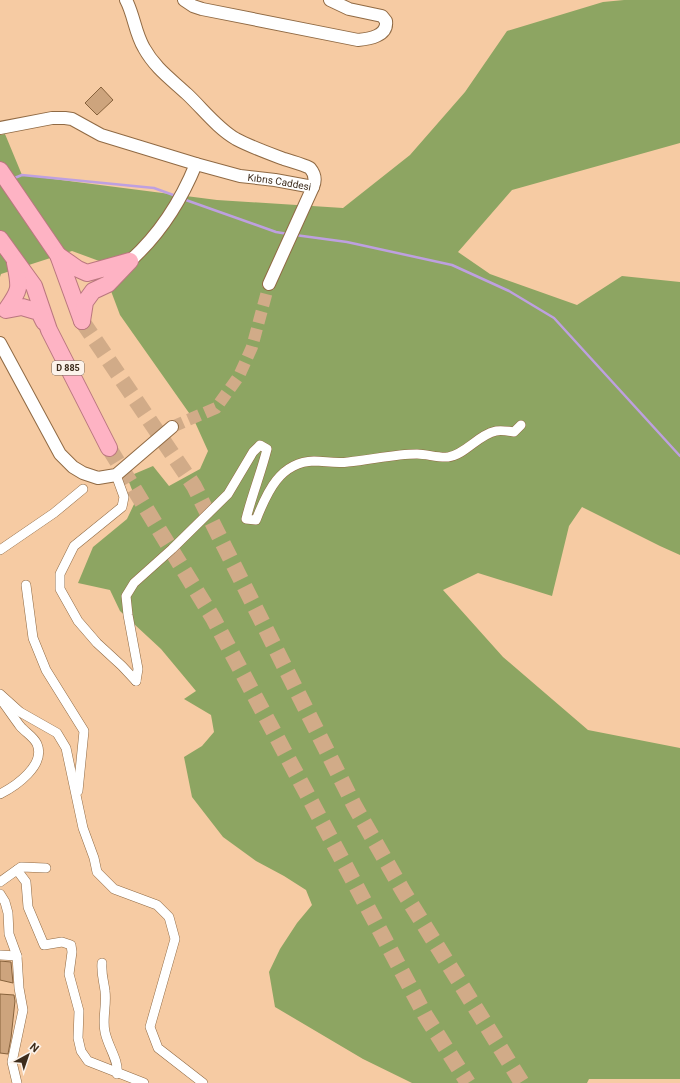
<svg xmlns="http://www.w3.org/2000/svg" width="680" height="1083" font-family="Roboto,sans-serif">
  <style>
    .forest { fill: #8da562 }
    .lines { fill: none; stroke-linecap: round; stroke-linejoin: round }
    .stream { stroke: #bea0e0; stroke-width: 2.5 }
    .building { fill: #cda47d; stroke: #87623c }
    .tertiary-tunnel { stroke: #d1ab88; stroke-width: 12; stroke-dasharray: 12 6; stroke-linecap: butt }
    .trunk-tunnel { stroke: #d1ab88; stroke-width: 16; stroke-dasharray: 16 8; stroke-linecap: butt }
    .minor-casing { stroke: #906a44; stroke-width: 10 }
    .tertiary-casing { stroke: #906a44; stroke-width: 14 }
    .trunk-casing { stroke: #ba777f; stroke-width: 18 }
    .minor { stroke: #fff; stroke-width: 9 }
    .tertiary { stroke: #fff; stroke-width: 12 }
    .trunk { stroke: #feb3c4; stroke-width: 16 }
    .labels { text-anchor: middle; stroke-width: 3; stroke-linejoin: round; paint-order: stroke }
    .shield { fill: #fcf3eb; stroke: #76685a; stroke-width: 1 }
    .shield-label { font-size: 9px; font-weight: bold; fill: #3d2c1c }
    .street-label { font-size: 10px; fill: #3d2c1c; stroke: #fcf3eb }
  </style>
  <rect width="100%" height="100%" fill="#f6cba3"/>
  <!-- forest -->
  <polygon class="forest" points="624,0 680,0 680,143 512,190 458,252 490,274 577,305 622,276 680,282 680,555 660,546 582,507 569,526 552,596 478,573 443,590 503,657 588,730 680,748 680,1079 589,1079 587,1083 412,1083 363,1059 275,1007 269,972 280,949 297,923 312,905 306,890 284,876 256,861 223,837 192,797 184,757 202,746 214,732 211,715 184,699 196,691 161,649 120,611 110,590 78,583 93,547 127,519 136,500 127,477 153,466 169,486 200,469 208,451 194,420 120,315 111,291 110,265 72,251 1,274 0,277 0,135 5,134 22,175 217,200 343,208 410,155 465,92 507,31 603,2"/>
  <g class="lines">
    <!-- stream -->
    <g class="stream">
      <polyline points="12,179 22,175 154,188 176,196"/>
      <polyline points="183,199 276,232 288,234"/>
      <polyline points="295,235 347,242 452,265 509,291 554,318 680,456"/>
    </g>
  </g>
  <!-- building -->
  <g class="building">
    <polygon points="101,87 113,100 97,115 85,103"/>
    <polygon points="0,961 11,962 13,983 0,980"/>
    <polygon points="0,994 14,995 15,1001 11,1038 8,1054 0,1053"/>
  </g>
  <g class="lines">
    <!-- tertiary-tunnel -->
    <polyline class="tertiary-tunnel" points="172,427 216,408 239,376 252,347 269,284"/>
    <!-- trunk-tunnel -->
    <g class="trunk-tunnel">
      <polyline points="82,321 194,486 354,805 403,891 522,1083"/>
      <polyline points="109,448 213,618 425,1015 468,1083"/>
    </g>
    <defs>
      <g id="minor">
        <polyline points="116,475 124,497 122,507 74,546 60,574 60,589 78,621 97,643 122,666 136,681"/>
        <polyline points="0,550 54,513 83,489"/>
        <polyline points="26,585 33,638 46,670 84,731 78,791"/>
        <path d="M136,681l2,-12 -10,-54 -2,-19 8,-13 38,-34 56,-55 25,-42 7,-7 7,4c-6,24 -15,46 -21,70l10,1c11,-28 24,-58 58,-59 11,0 22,3 34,1 23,-2 46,-8 69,-8 10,0 21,4 31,3 17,-2 31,-23 48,-26 5,-1 12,0 18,1l7,-7"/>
        <polyline points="0,694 20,712 57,733 66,748 83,828 94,858 97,872 114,889 157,905 169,917 175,939 150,1027 158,1048 203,1083"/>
        <path d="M0,794c16,-8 46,-29 37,-50 -3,-7 -12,-12 -17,-18 -6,-8 -12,-17 -18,-25"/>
        <polyline points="17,870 26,882 28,907 44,945 62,942 71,945 72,952 69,974 79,1011 78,1038 81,1051 88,1061 144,1083"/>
        <polyline points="0,882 21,867 46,868"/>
        <polyline points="0,894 5,902 8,913 9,934 17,956 19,988 23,1010 12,1062 17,1083"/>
        <polyline points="0,955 17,956"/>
        <path d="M102,963c-1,11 2,19 3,28 2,14 -3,28 0,41 3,15 14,28 12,42"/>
      </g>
      <g id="tertiary">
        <path d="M184,0l9,6 9,3 156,31c11,-1 30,-4 28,-19l-4,-5 -33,-7 -19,-9"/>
        <path id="s1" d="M0,128l52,-10h13l7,1 29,16 95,29 44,12 35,4 38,7c3,-7 2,-13 -3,-19 -8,-4 -17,-6 -26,-9 -16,-6 -33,-12 -48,-20 -19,-11 -33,-30 -49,-45 -16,-15 -32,-26 -43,-46 -9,-15 -10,-33 -18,-48"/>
        <path d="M130,261c30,-27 51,-60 66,-97"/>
        <polyline points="269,284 313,187"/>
        <polyline points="0,343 60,454 73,467 83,473 98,478 116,475 172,427"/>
      </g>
      <g id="trunk">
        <polyline points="0,170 58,255 82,321"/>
        <polyline points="0,239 34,286 49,330 109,448"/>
        <polyline points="58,255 78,269 87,273 130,261 108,284 93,291 85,302 82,321"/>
        <path d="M15,263c5,25 6,26 -9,47l16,-3 17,5 5,10"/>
      </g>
    </defs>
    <!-- minor casing -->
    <use href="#minor" class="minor-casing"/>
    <!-- tertiary casing -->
    <use href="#tertiary" class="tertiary-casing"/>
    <!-- trunk casing -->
    <use href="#trunk" class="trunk-casing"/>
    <!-- minor -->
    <use href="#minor" class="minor"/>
    <!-- tertiary -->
    <use href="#tertiary" class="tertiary"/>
    <!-- trunk -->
    <use href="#trunk" class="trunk"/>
  </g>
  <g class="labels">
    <!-- shield labels -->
    <rect class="shield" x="52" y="361" width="32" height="14" rx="3"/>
    <g class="shield-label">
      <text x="68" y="371">D 885</text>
    </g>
    <!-- street labels -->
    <g class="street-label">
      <text dy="4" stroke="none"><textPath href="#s1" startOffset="291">Kıbrıs Caddesi</textPath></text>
    </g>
  </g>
  <!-- north arrow -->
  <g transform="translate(28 1055) rotate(40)" stroke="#fcf3eb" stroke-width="3" paint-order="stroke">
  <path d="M0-3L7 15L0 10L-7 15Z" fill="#3d2c1c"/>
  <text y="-6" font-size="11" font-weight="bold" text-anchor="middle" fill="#3d2c1c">N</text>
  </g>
</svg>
